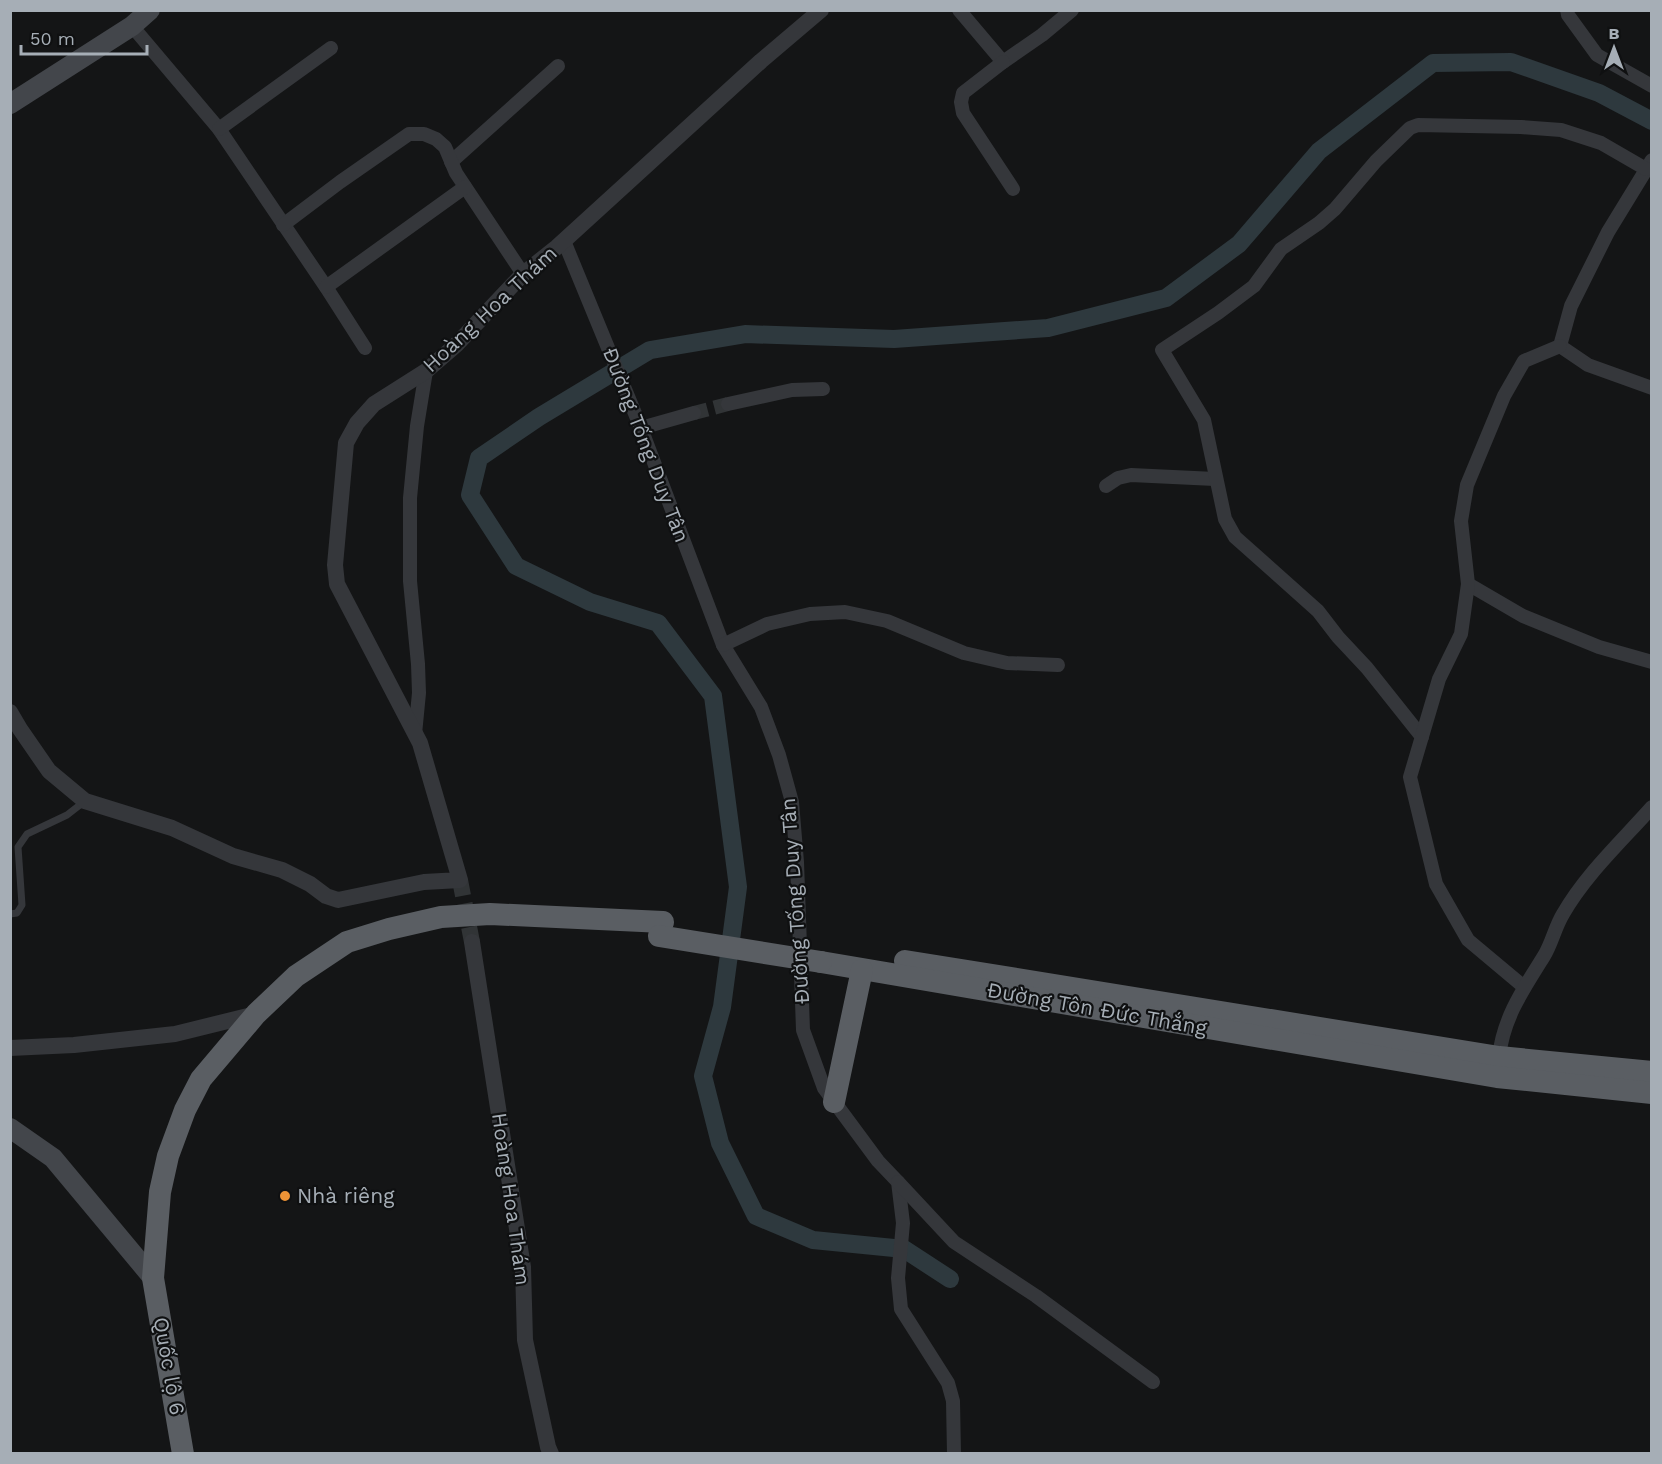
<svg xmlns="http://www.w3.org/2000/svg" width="1662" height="1464" font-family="'Work Sans',sans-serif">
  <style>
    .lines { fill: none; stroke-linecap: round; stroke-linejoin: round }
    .canal { stroke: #2e393e; stroke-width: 18 }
    .minor-tunnel { stroke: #313436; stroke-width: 14; stroke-dasharray: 14 7; stroke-linecap: butt }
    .tertiary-tunnel { stroke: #313436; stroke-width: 16; stroke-dasharray: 16 8; stroke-linecap: butt }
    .service { stroke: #35373b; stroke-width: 7 }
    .minor { stroke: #35373b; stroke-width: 14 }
    .tertiary { stroke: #35373b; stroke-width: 16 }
    .secondary { stroke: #43464b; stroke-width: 20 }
    .trunk { stroke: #5a5e63; stroke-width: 22 }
    .trunk-bridge { stroke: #5a5e63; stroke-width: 22 }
    .poi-dot { fill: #ed9336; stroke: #0f1011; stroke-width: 2 }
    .labels { text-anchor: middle; stroke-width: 4.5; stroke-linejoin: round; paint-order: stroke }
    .street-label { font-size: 21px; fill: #a6aeb6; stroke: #0f1011 }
    .poi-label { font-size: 21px; fill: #a6aeb6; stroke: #0f1011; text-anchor: start }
  </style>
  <rect width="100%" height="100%" fill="#141516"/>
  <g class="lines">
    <!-- canal -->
    <polyline class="canal" points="950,1279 904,1249 813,1240 756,1216 720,1143 703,1076 722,1007 738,887 713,696 658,623 590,602 516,566 470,495 479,458 539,417 650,350 745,334 894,339 1048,328 1166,298 1239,244 1319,151 1433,63 1511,62 1599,93 1652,121"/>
    <!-- minor-tunnel -->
    <polyline class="minor-tunnel" points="694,413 728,404"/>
    <!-- tertiary-tunnel -->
    <polyline class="tertiary-tunnel" points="460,880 472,942"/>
    <!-- service -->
    <polyline class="service" points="10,914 17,913 22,905 18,847 27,834 67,815 85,801"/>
    <!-- minor -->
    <g class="minor">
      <polyline points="959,10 1003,62 1042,35 1072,10"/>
      <polyline points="1567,10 1568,15 1597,55 1652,86"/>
      <polyline points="132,26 219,129 326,287 365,348"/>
      <polyline points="1003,62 963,93 961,102 963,113 1013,189"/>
      <polyline points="219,129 331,48"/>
      <polyline points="1652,160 1608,232 1571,306 1560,346 1588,365 1652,388"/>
      <polyline points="451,162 558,66"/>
      <polyline points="283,225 340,182 409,134 424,134 436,139 445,147 456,173 523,274"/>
      <polyline points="564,241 641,428 723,645 761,707 779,755 792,802 797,862 803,1030 824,1088 878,1161 898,1182 903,1223 898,1278 901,1309 948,1383 953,1401 954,1454"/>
      <polyline points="326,287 465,187"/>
      <polyline points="728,404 792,390 823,389"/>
      <polyline points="641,428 694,413"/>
      <polyline points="1106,486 1118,478 1131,475 1215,479"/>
      <polyline points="1468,584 1523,616 1599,647 1652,662"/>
      <polyline points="723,645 767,624 810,614 845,612 887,621 964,653 1007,663 1058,665"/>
      <polyline points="415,734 419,693 418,664 410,581 410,498 417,426 426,371"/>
      <polyline points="1422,737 1367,668 1338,637 1318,611 1235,537 1225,519 1204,420 1162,350 1218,313 1254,286 1281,249 1319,223 1335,209 1376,161 1410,128 1418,125 1521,127 1561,130 1601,143 1646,169"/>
      <polyline points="1524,987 1468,940 1436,884 1410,777 1439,679 1461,634 1468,584 1461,521 1467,485 1504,396 1524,361 1560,346"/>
      <path d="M1499,1057c4,-39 25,-69 45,-101 8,-13 11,-29 19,-42 23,-40 58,-72 89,-107"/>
      <polyline points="898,1182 954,1242 1036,1296 1153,1382"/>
    </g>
    <!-- tertiary -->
    <g class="tertiary">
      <polyline points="10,712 20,729 49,771 85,801 172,828 233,856 282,870 310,884 326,896 338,900 424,882 460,880 420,743 337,584 335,565 346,443 357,423 374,404 426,371 456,345 523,274 557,247 761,61 821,10"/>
      <polyline points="472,942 523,1267 525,1340 548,1447 551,1454"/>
      <polyline points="10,1048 74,1045 175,1034 256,1014"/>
    </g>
    <!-- secondary -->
    <g class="secondary">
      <polyline points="10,104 132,26 150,10"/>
      <polyline points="10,1128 53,1158 153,1278"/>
    </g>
    <!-- trunk -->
    <g class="trunk">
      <polyline points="905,961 1499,1057 1652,1072"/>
      <polyline points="821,962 1497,1077 1652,1093"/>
      <polyline points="834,1102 862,970"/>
      <polyline points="183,1454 153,1278 160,1192 168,1156 185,1110 201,1079 256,1014 296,976 347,942 389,929 441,917 490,914 663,922"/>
    </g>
    <!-- trunk-bridge -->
    <polyline class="trunk-bridge" points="659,936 821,962"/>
  </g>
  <!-- markers -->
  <circle class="poi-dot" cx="285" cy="1196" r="6"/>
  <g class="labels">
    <!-- street labels -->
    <g class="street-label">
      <text transform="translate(490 309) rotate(-43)" y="7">Hoàng Hoa Thám</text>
      <text transform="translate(646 445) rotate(69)" y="7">Đường Tống Duy Tân</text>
      <text transform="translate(795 901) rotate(-94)" y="7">Đường Tống Duy Tân</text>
      <text transform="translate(1097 1009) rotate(10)" y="7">Đường Tôn Đức Thắng</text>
      <text transform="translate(511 1199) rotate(82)" y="7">Hoàng Hoa Thám</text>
      <text transform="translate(169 1366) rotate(80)" y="7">Quốc lộ 6</text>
    </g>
    <!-- poi labels -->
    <g class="poi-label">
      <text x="297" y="1203">Nhà riêng</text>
    </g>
  </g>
  <!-- border -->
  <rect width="1662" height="1464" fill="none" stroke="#a6aeb6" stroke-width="24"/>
  <!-- north arrow -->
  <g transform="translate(1614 48)" stroke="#0f1011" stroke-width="4.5" paint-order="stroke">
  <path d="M0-4.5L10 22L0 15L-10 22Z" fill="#a6aeb6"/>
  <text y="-9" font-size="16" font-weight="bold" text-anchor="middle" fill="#a6aeb6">B</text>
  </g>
  <!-- scale -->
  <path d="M21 45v9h126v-9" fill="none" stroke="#a6aeb6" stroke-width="3"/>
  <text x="30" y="45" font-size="18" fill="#a6aeb6" stroke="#0f1011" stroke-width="4.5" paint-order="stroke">50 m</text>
</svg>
